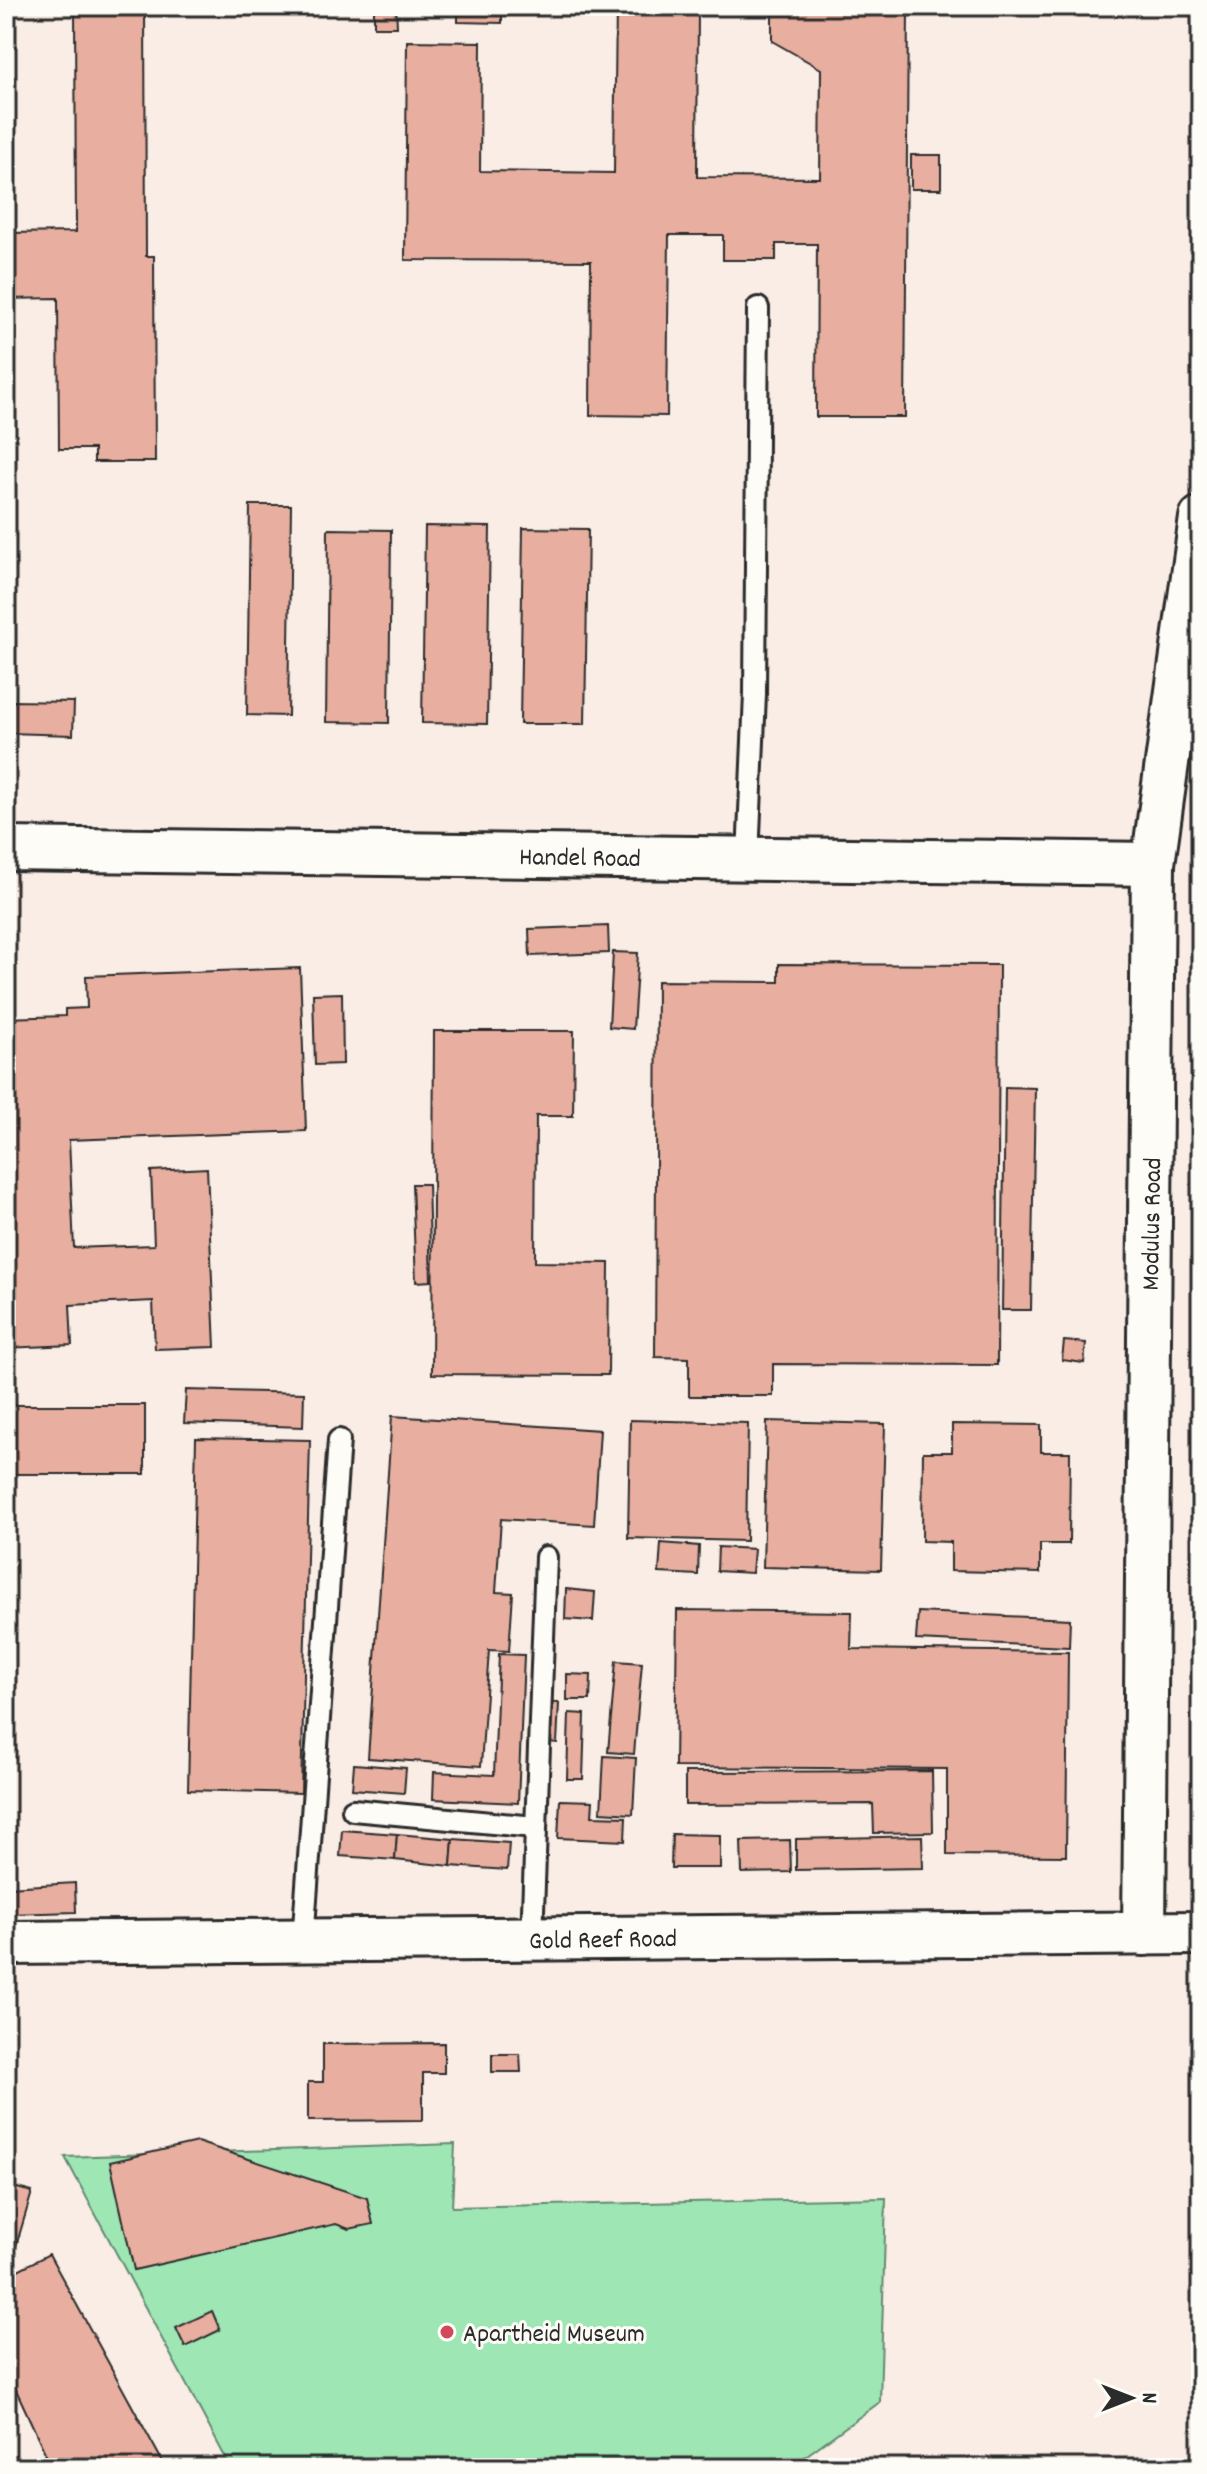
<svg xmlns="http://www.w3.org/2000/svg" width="1207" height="2474" font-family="Dekko,sans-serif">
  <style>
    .green { fill: #9ee7b5; stroke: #648970; stroke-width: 2 }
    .building { fill: #e8afa0; stroke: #2b2b2b; stroke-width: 2 }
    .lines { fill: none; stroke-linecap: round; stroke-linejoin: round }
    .service-casing { stroke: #2b2b2b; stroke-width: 26 }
    .minor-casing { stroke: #2b2b2b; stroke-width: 48 }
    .service { stroke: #fdfcf7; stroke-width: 20 }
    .minor { stroke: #fdfcf7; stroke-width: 42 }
    .poi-dot { fill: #d1495b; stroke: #fdfcf7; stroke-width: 3 }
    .labels { text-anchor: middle; stroke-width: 6; stroke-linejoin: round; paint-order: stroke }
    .street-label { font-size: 26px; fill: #2b2b2b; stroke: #fdfcf7 }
    .poi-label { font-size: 26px; fill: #2b2b2b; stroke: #fdfcf7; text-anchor: start }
  </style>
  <rect width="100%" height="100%" fill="#f9ede6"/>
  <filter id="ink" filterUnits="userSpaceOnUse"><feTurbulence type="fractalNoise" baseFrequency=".0125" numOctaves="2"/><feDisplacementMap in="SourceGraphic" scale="16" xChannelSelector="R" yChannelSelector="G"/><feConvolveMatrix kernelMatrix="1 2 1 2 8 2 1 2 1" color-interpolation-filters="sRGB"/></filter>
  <g filter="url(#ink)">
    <!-- green -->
    <polygon class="green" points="455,2144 452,2207 886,2198 880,2402 789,2468 231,2468 65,2157"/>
    <!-- building -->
    <g class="building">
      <polygon points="75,6 145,6 146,256 154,256 155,462 94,462 94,449 59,449 58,298 6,299 6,233 76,232"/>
      <polygon points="374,6 396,6 397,27 374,27"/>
      <polygon points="458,6 502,6 502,23 458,22"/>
      <polygon points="616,6 698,6 697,177 820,178 821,69 772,41 772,6 908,6 905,417 816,417 817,244 776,244 776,260 723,260 723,235 669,235 667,416 590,415 591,261 405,260 407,41 481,42 480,171 614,173"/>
      <rect x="911" y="155" width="30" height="34"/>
      <polygon points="250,505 291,505 288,716 247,715"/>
      <polygon points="425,526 490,527 487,724 422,723"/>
      <polygon points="523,528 588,529 585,724 520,724"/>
      <polygon points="328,529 391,530 389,723 326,722"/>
      <polygon points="10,701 74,702 73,735 8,733"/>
      <polygon points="608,926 609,953 530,956 529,929"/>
      <polygon points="613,952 638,953 633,1029 609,1027"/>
      <polygon points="779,964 999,965 997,1365 773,1364 773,1396 689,1396 689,1358 655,1357 657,981 779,982"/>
      <polygon points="300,968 306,1131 69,1140 74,1248 154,1245 151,1171 207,1168 215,1347 155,1349 153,1301 70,1305 72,1345 6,1348 6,1018 65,1016 65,1009 87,1008 86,976"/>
      <polygon points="342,993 343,1064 315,1065 313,994"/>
      <polygon points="434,1031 574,1031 573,1116 536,1116 535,1262 609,1263 608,1375 432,1374"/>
      <polygon points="1005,1087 1035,1088 1031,1310 1002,1310"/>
      <polygon points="412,1184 428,1184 431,1281 416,1282"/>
      <polygon points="1064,1341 1086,1343 1084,1363 1062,1360"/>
      <polygon points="186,1390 304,1393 303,1427 184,1423"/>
      <polygon points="7,1405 145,1405 145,1474 6,1474"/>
      <polygon points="392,1416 600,1430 594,1525 501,1519 496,1592 513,1593 509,1651 489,1650 481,1766 368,1758"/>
      <polygon points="630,1420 748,1423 746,1541 628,1538"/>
      <polygon points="767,1421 885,1424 881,1570 763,1567"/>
      <polygon points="952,1424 1041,1425 1041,1452 1070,1452 1069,1544 1040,1544 1040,1573 951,1571 951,1542 922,1541 923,1452 952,1452"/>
      <polygon points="196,1438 310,1440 301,1793 188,1790"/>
      <polygon points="661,1543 699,1546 698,1575 659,1573"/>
      <polygon points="718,1547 754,1549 752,1573 717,1571"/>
      <polygon points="566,1589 595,1592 593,1621 565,1619"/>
      <polygon points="677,1610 852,1612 851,1649 1068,1652 1066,1856 947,1855 947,1769 675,1767"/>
      <polygon points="918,1612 1070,1619 1069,1647 916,1640"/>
      <polygon points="499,1654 524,1655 518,1803 433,1799 434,1772 494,1775"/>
      <polygon points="616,1661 642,1663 634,1754 608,1752"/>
      <polygon points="567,1674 591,1675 590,1700 567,1700"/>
      <polygon points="542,1702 559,1703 557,1743 540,1741"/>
      <polygon points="569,1713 585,1714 583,1779 567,1779"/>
      <polygon points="604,1756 636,1758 633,1814 601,1812"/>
      <polygon points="354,1764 406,1768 404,1793 352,1789"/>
      <polygon points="932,1771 933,1832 874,1833 873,1804 685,1805 685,1772"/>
      <polygon points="560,1800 593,1801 592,1816 626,1817 625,1841 558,1838"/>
      <polygon points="342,1830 397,1834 395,1860 340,1856"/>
      <polygon points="397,1834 453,1839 451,1866 395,1860"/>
      <polygon points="672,1834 720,1835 720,1868 671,1868"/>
      <polygon points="922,1836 923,1868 796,1870 796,1839"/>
      <polygon points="453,1839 509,1843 507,1870 451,1866"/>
      <polygon points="790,1840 791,1872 742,1873 741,1841"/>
      <polygon points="75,1883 76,1912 9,1914 8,1887"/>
      <polygon points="444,2043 444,2073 423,2073 423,2120 308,2121 308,2082 323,2082 323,2044"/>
      <polygon points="492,2054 520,2054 521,2072 492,2072"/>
      <polygon points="197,2142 367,2198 373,2224 349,2229 336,2224 134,2270 110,2162"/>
      <polygon points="6,2185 32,2192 16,2246 6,2243"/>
      <polygon points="49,2254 166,2468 52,2468 6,2368 6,2276"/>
      <polygon points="212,2311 220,2330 185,2347 176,2328"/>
    </g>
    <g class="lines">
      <defs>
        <g id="service">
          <polyline points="748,858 755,694 758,308"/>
          <polyline points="353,1810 535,1827"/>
          <polyline points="532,1938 546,1557"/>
          <polyline points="303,1941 339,1440"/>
        </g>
        <g id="minor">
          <polyline points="6,849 1153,864"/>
          <polyline points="1144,1934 1153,864 1201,518"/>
          <polyline points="6,1943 1201,1933"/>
        </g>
      </defs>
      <!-- service casing -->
      <use href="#service" class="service-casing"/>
      <!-- minor casing -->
      <use href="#minor" class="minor-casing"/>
      <!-- service -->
      <use href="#service" class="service"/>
      <!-- minor -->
      <use href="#minor" class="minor"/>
    </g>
  </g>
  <!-- markers -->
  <circle class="poi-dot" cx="447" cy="2332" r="8"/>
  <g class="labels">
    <!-- street labels -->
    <g class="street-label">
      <text transform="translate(580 856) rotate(1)" y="9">Handel Road</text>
      <text transform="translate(1150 1224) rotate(-89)" y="9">Modulus Road</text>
      <text transform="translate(603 1938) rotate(-1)" y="9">Gold Reef Road</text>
    </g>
    <!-- poi labels -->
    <g class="poi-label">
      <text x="463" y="2341">Apartheid Museum</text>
    </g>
  </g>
  <!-- margin -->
  <rect width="1207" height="2474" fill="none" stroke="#fdfcf7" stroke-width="32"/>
  <rect x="16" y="16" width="1175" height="2442" fill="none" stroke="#2b2b2b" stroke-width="3" filter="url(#ink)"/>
  <!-- north arrow -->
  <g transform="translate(1131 2398) rotate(90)" stroke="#fdfcf7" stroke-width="6" paint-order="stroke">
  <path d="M0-6L14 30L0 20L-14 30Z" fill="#2b2b2b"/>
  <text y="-12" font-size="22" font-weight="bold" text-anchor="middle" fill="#2b2b2b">N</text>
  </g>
</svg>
